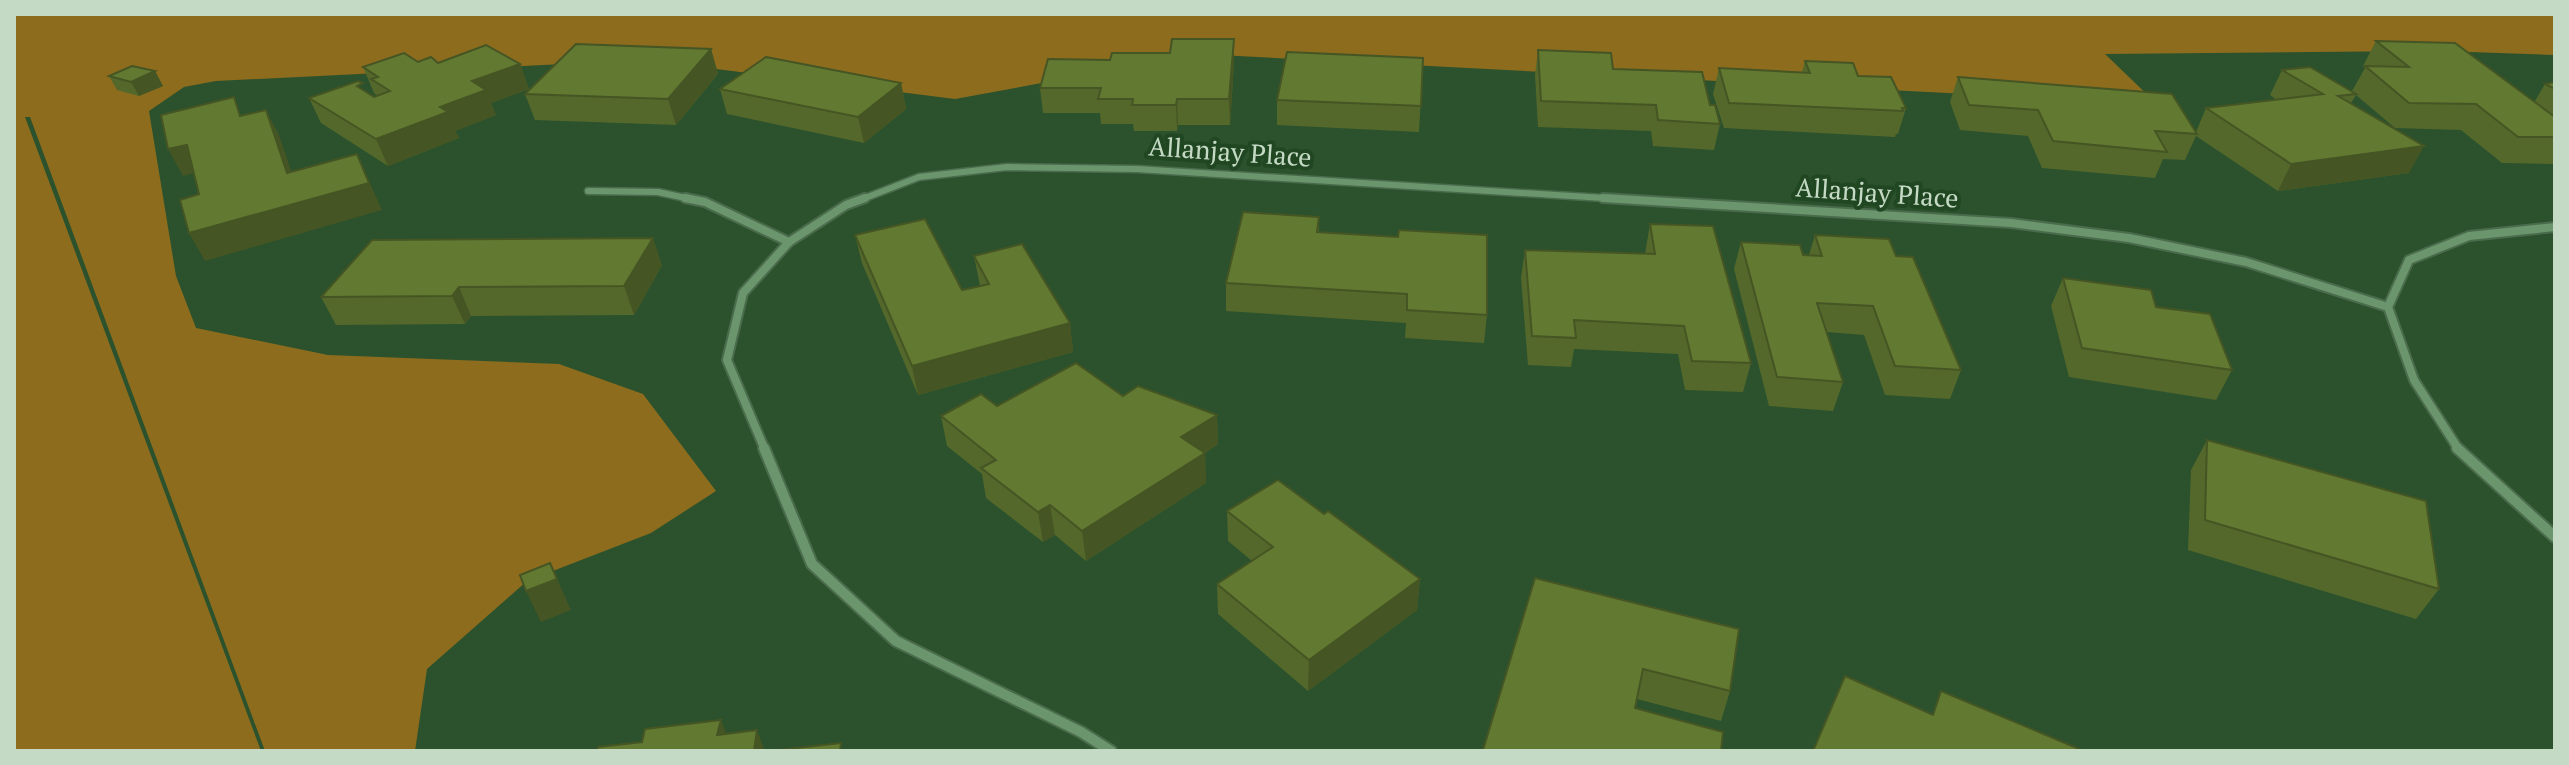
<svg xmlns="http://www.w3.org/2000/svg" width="2569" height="765" font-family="'PT Serif',serif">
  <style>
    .green { fill: #8d6c1e }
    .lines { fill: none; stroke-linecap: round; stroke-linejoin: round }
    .street-far2-casing { stroke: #4a6b4c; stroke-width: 9 }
    .street-far1-casing { stroke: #4a6b4c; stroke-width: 12 }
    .street-casing { stroke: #4a6b4c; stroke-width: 14 }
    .street-far2 { stroke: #6b956c; stroke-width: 6 }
    .street-far1 { stroke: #6b956c; stroke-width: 8 }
    .street { stroke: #6b956c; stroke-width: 10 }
    .wall { fill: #54682b }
    .shaded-wall { fill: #455523 }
    .building { fill: #627932; stroke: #455523; stroke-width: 2 }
    .labels { text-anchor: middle; stroke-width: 8; stroke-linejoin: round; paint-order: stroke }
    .street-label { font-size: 26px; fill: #c5dac4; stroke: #204722 }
  </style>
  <rect width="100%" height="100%" fill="#2b522d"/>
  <!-- green -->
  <polygon class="green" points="14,14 2555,14 2555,55 2470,52 2459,57 2420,51 2105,54 2157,104 1199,54 955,99 644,60 216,81 184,87 149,111 176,276 196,328 328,355 559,364 643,394 716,491 651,533 527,581 427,669 415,751 265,751 30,117 25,117 261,751 14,751"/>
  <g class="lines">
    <defs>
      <g id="street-far2">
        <polyline points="588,191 658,192 695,200"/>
        <polyline points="860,200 919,177 1007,167 1137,169 1636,200"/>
      </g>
      <g id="street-far1">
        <polyline points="685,198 705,202 789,242"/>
        <polyline points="1603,198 2011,223 2129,238 2246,262 2388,307"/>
        <polyline points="765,450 727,360 743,293 789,242 846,205 865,198"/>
        <polyline points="2459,450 2414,380 2388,307 2409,260 2469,236 2555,227"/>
      </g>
      <g id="street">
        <polyline points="764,448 812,564 896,641 1081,732 1111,751"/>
        <polyline points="2457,448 2555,537"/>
      </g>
    </defs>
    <!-- street-far2 casing -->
    <use href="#street-far2" class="street-far2-casing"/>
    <!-- street-far1 casing -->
    <use href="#street-far1" class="street-far1-casing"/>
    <!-- street casing -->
    <use href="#street" class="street-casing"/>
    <!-- street-far2 -->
    <use href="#street-far2" class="street-far2"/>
    <!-- street-far1 -->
    <use href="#street-far1" class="street-far1"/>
    <!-- street -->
    <use href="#street" class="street"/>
  </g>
  <!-- wall -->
  <g class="wall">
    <polygon points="1234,39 1234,64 1230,125 1178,125 1177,131 1134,131 1133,124 1101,124 1100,113 1043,113 1040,88 1110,60 1170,53"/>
    <polygon points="2376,41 2535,101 2545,84 2555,82 2555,164 2502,163 2461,130 2395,128 2356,95 2351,103 2409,173 2278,191 2196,136 2185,160 2163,159 2155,178 2042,168 2028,136 1960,130 1950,102 1958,77 2196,132 2206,108 2277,100 2270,95 2282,70 2352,91 2365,68 2363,66"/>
    <polygon points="711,49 718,74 676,125 535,120 525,94"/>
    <polygon points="1538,50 1613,69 1710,105 1720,124 1714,150 1653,146 1651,131 1538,127 1535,75"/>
    <polygon points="1423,58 1419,132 1277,125 1277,100"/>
    <polygon points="1805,61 1906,108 1898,134 1896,134 1895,137 1724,128 1713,94 1719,68 1802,72"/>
    <polygon points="418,62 520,64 529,89 491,103 496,115 455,131 459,138 388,166 321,123 309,98 367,92 374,97 378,96 374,93 363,67"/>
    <polygon points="155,71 163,86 139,96 117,90 109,76"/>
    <polygon points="901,83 906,109 864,143 727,114 720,89"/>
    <polygon points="1319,217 1319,233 1487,315 1484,343 1405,338 1406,323 1226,311 1226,283"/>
    <polygon points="1650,224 1751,363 1743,392 1685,390 1678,354 1574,349 1571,367 1528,365 1521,278 1525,250 1645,254"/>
    <polygon points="855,235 962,290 980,286 974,256 1070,323 1073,352 918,395 862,263"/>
    <polygon points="1815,235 1896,256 1961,370 1950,399 1885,395 1864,335 1827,332 1843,382 1833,411 1769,406 1734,269 1741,242 1809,255"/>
    <polygon points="662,265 634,315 471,316 465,324 336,325 321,297"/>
    <polygon points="2063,278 2156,307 2232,370 2216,400 2069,377 2051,306"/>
    <polygon points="1123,396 1217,415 1218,444 1205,453 1206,483 1086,561 1055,535 1043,542 986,498 982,474 947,446 941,416 997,406"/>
    <polygon points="2207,440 2439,589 2416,619 2188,550 2191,470"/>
    <polygon points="1227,511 1324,514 1420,579 1417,610 1308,691 1218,614 1217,584 1252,561 1228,541"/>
    <polygon points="1535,578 1730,691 1721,721 1637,699 1635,708 1721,751 1483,751"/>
  </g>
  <!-- shaded-wall -->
  <g class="shaded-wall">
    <polygon points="1234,39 1234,64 1230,125 1229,99"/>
    <polygon points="711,49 718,74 676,125 668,99"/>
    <polygon points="520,64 529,89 491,103 496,115 455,131 459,138 388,166 376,139 440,107 472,81"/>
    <polygon points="155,71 163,86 139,96 131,82"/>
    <polygon points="901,83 906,109 864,143 858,117"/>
    <polygon points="1177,99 1178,125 1177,131 1176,105"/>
    <polygon points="266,110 279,135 301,200 287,173"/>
    <polygon points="187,145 202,171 183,176 168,149"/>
    <polygon points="2424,146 2409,173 2278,191 2291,164"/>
    <polygon points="357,154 382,210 205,261 189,233"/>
    <polygon points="653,238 662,265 634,315 624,286"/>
    <polygon points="459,287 471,316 465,324 452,296"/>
    <polygon points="1070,323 1073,352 918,395 912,366"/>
    <polygon points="1217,415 1218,444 1183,467 1181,437"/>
    <polygon points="1205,453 1206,483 1086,561 1082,531"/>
    <polygon points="1050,505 1055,535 1043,542 1038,512"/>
    <polygon points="550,563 571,610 541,622 526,591"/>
    <polygon points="1420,579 1417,610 1308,691 1309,660"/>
    <polygon points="721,720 733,751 717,735"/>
    <polygon points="757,730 765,751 754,751"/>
  </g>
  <!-- building -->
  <g class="building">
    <polygon points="1172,39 1234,39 1229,99 1177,99 1176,105 1132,105 1133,99 1098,99 1101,88 1040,88 1048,59 1110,60 1112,53 1170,53"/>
    <polygon points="2376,41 2455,43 2555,117 2555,137 2518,137 2476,104 2409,103 2365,66 2409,67"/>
    <polygon points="576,44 711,49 668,99 525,94"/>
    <polygon points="486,45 520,64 472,81 486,90 440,107 448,112 376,139 309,98 358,81 363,83 357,86 374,97 390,91 371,79 378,77 363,67 404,53 418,62 431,57 438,63"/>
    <polygon points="1538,50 1611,53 1613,69 1702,72 1710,105 1715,105 1720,124 1658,120 1656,105 1541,101"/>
    <polygon points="1287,52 1423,58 1421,106 1277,100"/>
    <polygon points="766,57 901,83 858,117 720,89"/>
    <polygon points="1805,61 1853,63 1858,76 1891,77 1906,108 1902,108 1903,111 1729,103 1719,68 1810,73"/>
    <polygon points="132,66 155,71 131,82 109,76"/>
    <polygon points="2310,67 2356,94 2338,96 2424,146 2291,164 2206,108 2323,94 2282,70"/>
    <polygon points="1958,77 2172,94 2197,134 2155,131 2167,152 2053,141 2038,110 1969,105"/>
    <polygon points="2555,82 2555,89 2545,84"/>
    <polygon points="234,97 240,116 266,110 287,173 357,154 369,183 189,233 180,200 199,194 187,145 168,149 161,115"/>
    <polygon points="1243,212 1319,217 1317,232 1398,237 1399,230 1487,235 1487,315 1407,310 1407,294 1226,283"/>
    <polygon points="925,219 962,290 989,284 974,256 1022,244 1070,323 912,366 855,235"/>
    <polygon points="1650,224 1713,226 1751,363 1692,361 1684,326 1574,320 1576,338 1532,336 1525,250 1655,254"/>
    <polygon points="1815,235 1889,239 1896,256 1913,257 1961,370 1895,366 1873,306 1817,303 1843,382 1777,377 1741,242 1800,245 1803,255 1822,256"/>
    <polygon points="653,238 624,286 459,287 452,296 321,297 372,240"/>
    <polygon points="2063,278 2151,290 2156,307 2210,314 2232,370 2082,348"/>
    <polygon points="1076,363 1123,396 1138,386 1217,415 1181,437 1205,453 1082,531 1050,505 1038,512 981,468 996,460 941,416 981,394 997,406"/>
    <polygon points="2207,440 2426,501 2439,589 2205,520"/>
    <polygon points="1278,480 1324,514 1328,511 1420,579 1309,660 1217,584 1273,547 1227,511"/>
    <polygon points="550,563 557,579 526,591 520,575"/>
    <polygon points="1535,578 1739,629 1730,691 1643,669 1635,708 1723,732 1721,751 1489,751 1483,750"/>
    <polygon points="1845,676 1933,715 1941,691 2084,751 1813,751"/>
    <polygon points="721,720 717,735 757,730 754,751 597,751 598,747 642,742 645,729"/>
    <polygon points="841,743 840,751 770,751"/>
  </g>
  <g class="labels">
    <!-- street labels -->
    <g class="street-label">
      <text transform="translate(1230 152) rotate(4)" y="9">Allanjay Place</text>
      <text transform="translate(1877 193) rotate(4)" y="9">Allanjay Place</text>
    </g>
  </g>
  <!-- border -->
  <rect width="2569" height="765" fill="none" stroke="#c5dac4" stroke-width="32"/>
</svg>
